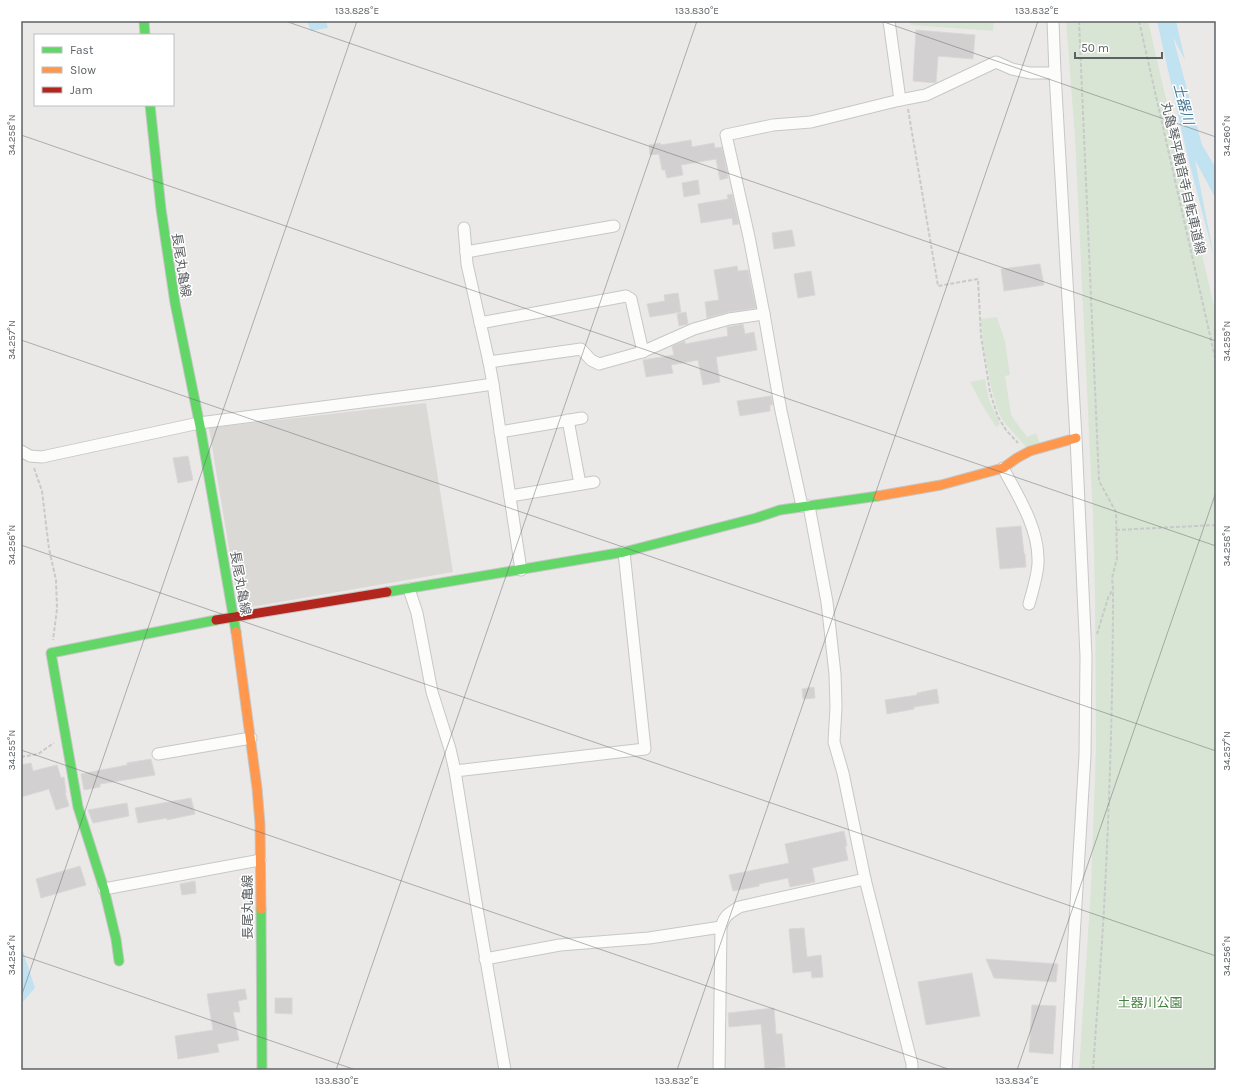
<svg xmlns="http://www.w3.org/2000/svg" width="1237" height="1091" font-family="Karla,'Noto Sans JP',sans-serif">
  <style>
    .education { fill: #dbd9d6 }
    .green { fill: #d8e5d4 }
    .water { fill: #c1e2f0 }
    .building { fill: #d2d0d0; stroke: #dad8d6 }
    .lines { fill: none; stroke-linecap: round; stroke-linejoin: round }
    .street-casing { stroke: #c8c7c7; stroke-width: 13 }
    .fast-casing { stroke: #c6c6c6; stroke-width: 11 }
    .slow-casing { stroke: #c6c6c6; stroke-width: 11 }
    .jam-casing { stroke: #c6c6c6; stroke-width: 11 }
    .path { stroke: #c7cac8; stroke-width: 2; stroke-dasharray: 4 2; stroke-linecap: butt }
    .street { stroke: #fcfcfb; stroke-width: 11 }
    .fast { stroke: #63d668; stroke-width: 9 }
    .slow { stroke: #ff974d; stroke-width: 9 }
    .jam { stroke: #b3261e; stroke-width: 9 }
    .ticks { fill: none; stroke: #5d6164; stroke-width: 1; stroke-opacity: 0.45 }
    .labels { text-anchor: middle; stroke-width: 3; stroke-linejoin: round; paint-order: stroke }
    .street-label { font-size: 13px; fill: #5d6164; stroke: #fff }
    .park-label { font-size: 13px; fill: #467f40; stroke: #fff }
    .water-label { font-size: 14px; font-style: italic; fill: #477793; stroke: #fff }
    .neatline { fill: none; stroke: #5d6164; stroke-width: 1.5 }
    .ticks-label { font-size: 10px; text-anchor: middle; fill: #5d6164 }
  </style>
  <rect width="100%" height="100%" fill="#ebe9e7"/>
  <!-- education -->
  <polygon class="education" points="426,403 453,572 239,609 209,428"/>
  <!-- green -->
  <g class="green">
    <polygon points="911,21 994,21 993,31 911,25"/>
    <polygon points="1066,21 1148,21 1216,315 1216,1070 1079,1070 1091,887 1096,749 1095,594 1093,518 1075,137"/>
    <polygon points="997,317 1005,341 1010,375 1005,376 1011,414 1013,418 1027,437 1036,433 1040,444 1027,448 1003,421 998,411 991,387 983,343 981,319"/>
    <polygon points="985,379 989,400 1000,424 996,427 981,403 970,382"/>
  </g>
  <!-- water -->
  <g class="water">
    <polygon points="307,21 326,21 328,28 311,31"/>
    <polygon points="1157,21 1176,21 1185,60 1173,37 1202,145 1216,168 1216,199 1195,160 1214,257 1186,150"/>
    <polygon points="21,945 35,988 21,1004"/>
  </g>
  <!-- building -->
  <g class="building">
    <polygon points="916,30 975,35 973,59 938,56 936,83 913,81"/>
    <polygon points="691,140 692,147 714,143 715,148 722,147 728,178 720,180 716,159 681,165 683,175 667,178 665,170 662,170 659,154 650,155 649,145 660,143 661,145"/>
    <polygon points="698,180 700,194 684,197 682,183"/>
    <polygon points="732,194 739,224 733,225 732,218 701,223 698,204 728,199 727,195"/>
    <polygon points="792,230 795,246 774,249 772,233"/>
    <polygon points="1040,264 1044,285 1004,291 1001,269"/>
    <polygon points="737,266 738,271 748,270 756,308 728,312 707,318 705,302 719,300 714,270"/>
    <polygon points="811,271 815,295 798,298 794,274"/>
    <polygon points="678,293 681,312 650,317 647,304 665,301 664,295"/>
    <polygon points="686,312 688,324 679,326 677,314"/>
    <polygon points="743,324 745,334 754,332 757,350 716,357 720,382 703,385 698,360 671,365 673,373 646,377 643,360 674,355 672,346 685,341 685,344 728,336 727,327"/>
    <polygon points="771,396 773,405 770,405 770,411 740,416 737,401"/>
    <polygon points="188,456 193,480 178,483 173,458"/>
    <polygon points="1021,526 1024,554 1025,554 1026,567 1000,569 996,528"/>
    <polygon points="814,687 815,698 803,699 802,689"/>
    <polygon points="937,689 939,703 914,707 914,709 887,714 885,700 917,695 917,693"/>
    <polygon points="151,759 155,775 100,784 100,787 84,790 81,774 127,765 127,763"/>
    <polygon points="31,763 33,771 57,765 61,778 64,777 66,793 65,793 69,806 56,810 49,789 21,797 21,765"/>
    <polygon points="191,798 195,814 167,820 167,818 138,823 135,808"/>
    <polygon points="127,803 129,816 93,823 88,810"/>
    <polygon points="844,831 847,846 845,846 848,860 812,868 815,882 790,887 788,878 759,884 759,886 733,891 729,875 789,863 785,844"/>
    <polygon points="80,866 86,885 41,898 36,879"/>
    <polygon points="195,881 196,893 182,895 180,884"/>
    <polygon points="804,928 807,957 821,955 823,977 812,978 811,971 793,973 789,929"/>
    <polygon points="986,959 1058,964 1056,982 994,978"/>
    <polygon points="972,973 980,1016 926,1025 918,982"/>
    <polygon points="245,989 247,999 238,1001 240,1012 233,1012 239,1040 217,1044 219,1052 178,1059 175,1036 213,1030 207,994"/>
    <polygon points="275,998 292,998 292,1014 275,1013"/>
    <polygon points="1032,1005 1056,1006 1053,1054 1029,1052"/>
    <polygon points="774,1008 776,1034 782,1034 785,1067 765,1069 761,1024 729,1027 728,1013"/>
  </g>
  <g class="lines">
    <defs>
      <g id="street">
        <polyline points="889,21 900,100"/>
        <polyline points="1053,21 1055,73 1076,438 1086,656 1085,755 1066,1070"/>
        <polyline points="464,228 467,264 489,362"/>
        <polyline points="466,252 614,226"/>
        <polyline points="480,323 626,296 631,299 643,352"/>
        <polyline points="493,384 521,570"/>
        <polyline points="568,420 580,484"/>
        <polyline points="500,432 582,418"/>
        <polyline points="21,451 30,456 42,457 199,423 431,393 493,384 489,362 581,349 591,360 599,364 642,352 694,329 729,319 764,314"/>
        <path d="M1003,468c15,28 35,59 35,91 1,12 -6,34 -9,45"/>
        <polyline points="510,496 594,482"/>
        <polyline points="802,506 781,411 764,314 749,237 726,135 773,125 811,122 900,100 926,95 996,62 1012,69 1030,73 1055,73"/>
        <polyline points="809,506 827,602 835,674 836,707 834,742 843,773 865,879 912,1064 912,1070"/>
        <polyline points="409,589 417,613 432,692 450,749 455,771 476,902 505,1070"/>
        <polyline points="158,754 251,738"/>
        <polyline points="455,771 645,749 624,552"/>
        <polyline points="104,889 260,860"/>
        <polyline points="485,959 560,945 649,938 721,927"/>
        <path d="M719,1070l2,-143c4,-12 7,-13 18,-20l126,-28"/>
      </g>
      <g id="fast">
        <polyline points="144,21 145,35"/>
        <polyline points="150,105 161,209 175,303 201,431 236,632"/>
        <polyline points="387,592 624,552 756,518 780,510 878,496"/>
        <polyline points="261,909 262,1070"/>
        <polyline points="119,961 116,939 104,889 78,807 51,653 216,620"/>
      </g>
      <g id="slow">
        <polyline points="878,496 941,485 1003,468 1017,458 1030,451 1076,438"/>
        <polyline points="236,632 257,788 260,824 261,909"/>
      </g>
      <polyline id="jam" points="216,620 387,592"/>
    </defs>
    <!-- street casing -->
    <use href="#street" class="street-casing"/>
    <!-- fast casing -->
    <use href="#fast" class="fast-casing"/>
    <!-- slow casing -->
    <use href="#slow" class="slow-casing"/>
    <!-- jam casing -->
    <use href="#jam" class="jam-casing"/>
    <!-- path -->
    <g class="path">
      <polyline points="1079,21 1099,481 1116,512 1117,558 1112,578 1113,589 1108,598 1097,634"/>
      <polyline points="1139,21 1216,362"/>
      <polyline points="908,109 938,286 978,279 981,336 990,392 998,417 1006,430 1018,443"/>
      <polyline points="34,468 42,491 49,549 56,580 57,609 53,640"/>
      <polyline points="1116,530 1216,525"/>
      <polyline points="21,757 38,754 54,743"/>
      <path d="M1093,1070c4,-60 9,-120 12,-181 5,-99 8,-199 8,-299"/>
    </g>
    <!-- street -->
    <use href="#street" class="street"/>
    <!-- fast -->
    <use href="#fast" class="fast"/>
    <!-- slow -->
    <use href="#slow" class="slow"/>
    <!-- jam -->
    <use href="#jam" class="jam"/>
  </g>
  <!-- ticks -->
  <path class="ticks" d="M285,21l931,320M881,21l335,116M21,135l1195,411M21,340l1195,411M21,545l1195,411M21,750l930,320M21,955l335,115M21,997l336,-976M336,1070l361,-1049M677,1070l361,-1049M1017,1070l199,-578"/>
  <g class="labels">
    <!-- street labels -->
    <g class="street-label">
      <text transform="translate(1184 178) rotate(77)" y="5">丸亀琴平観音寺自転車道線</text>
      <text transform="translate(182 265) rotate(81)" y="5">長尾丸亀線</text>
      <text transform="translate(241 583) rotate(80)" y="5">長尾丸亀線</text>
      <text transform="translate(247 907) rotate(-90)" y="5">長尾丸亀線</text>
    </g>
    <!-- park labels -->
    <g class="park-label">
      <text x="1150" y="1007">土器川公園</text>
    </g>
    <!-- water labels -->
    <g class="water-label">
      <text transform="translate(1184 104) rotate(75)" y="5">土器川</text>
    </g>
  </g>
  <!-- border -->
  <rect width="1237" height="1091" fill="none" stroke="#ffffff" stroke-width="44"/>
  <!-- legend -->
  <rect x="34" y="34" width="140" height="72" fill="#ffffff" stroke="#bec0c1"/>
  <rect x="42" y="47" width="20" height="6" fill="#63d668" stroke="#bec0c1"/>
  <text x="70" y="54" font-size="12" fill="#5d6164">Fast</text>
  <rect x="42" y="67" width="20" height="6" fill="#ff974d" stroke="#bec0c1"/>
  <text x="70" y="74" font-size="12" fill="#5d6164">Slow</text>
  <rect x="42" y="87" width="20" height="6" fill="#b3261e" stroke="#bec0c1"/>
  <text x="70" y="94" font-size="12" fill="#5d6164">Jam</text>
  <!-- scale -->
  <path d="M1075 52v6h87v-6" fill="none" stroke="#5d6164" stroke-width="2"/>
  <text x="1081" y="52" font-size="12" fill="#5d6164" stroke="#ffffff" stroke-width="3" paint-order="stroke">50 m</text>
  <rect x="22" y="22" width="1193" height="1047" class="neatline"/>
  <g class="ticks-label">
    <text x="357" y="14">133.828°E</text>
    <text x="697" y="14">133.830°E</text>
    <text x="1037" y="14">133.832°E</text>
    <text transform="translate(11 135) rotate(-90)" y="4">34.258°N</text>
    <text transform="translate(1226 136) rotate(-90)" y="4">34.260°N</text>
    <text transform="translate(11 340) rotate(-90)" y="4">34.257°N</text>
    <text transform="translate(1226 341) rotate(-90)" y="4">34.259°N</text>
    <text transform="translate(11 545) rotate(-90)" y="4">34.256°N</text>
    <text transform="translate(1226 546) rotate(-90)" y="4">34.258°N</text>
    <text transform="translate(11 750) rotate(-90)" y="4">34.255°N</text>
    <text transform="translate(1226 751) rotate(-90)" y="4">34.257°N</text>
    <text transform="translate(11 955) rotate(-90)" y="4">34.254°N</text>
    <text transform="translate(1226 956) rotate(-90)" y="4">34.256°N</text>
    <text x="337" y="1084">133.830°E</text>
    <text x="677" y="1084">133.832°E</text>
    <text x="1017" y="1084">133.834°E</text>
  </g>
</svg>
